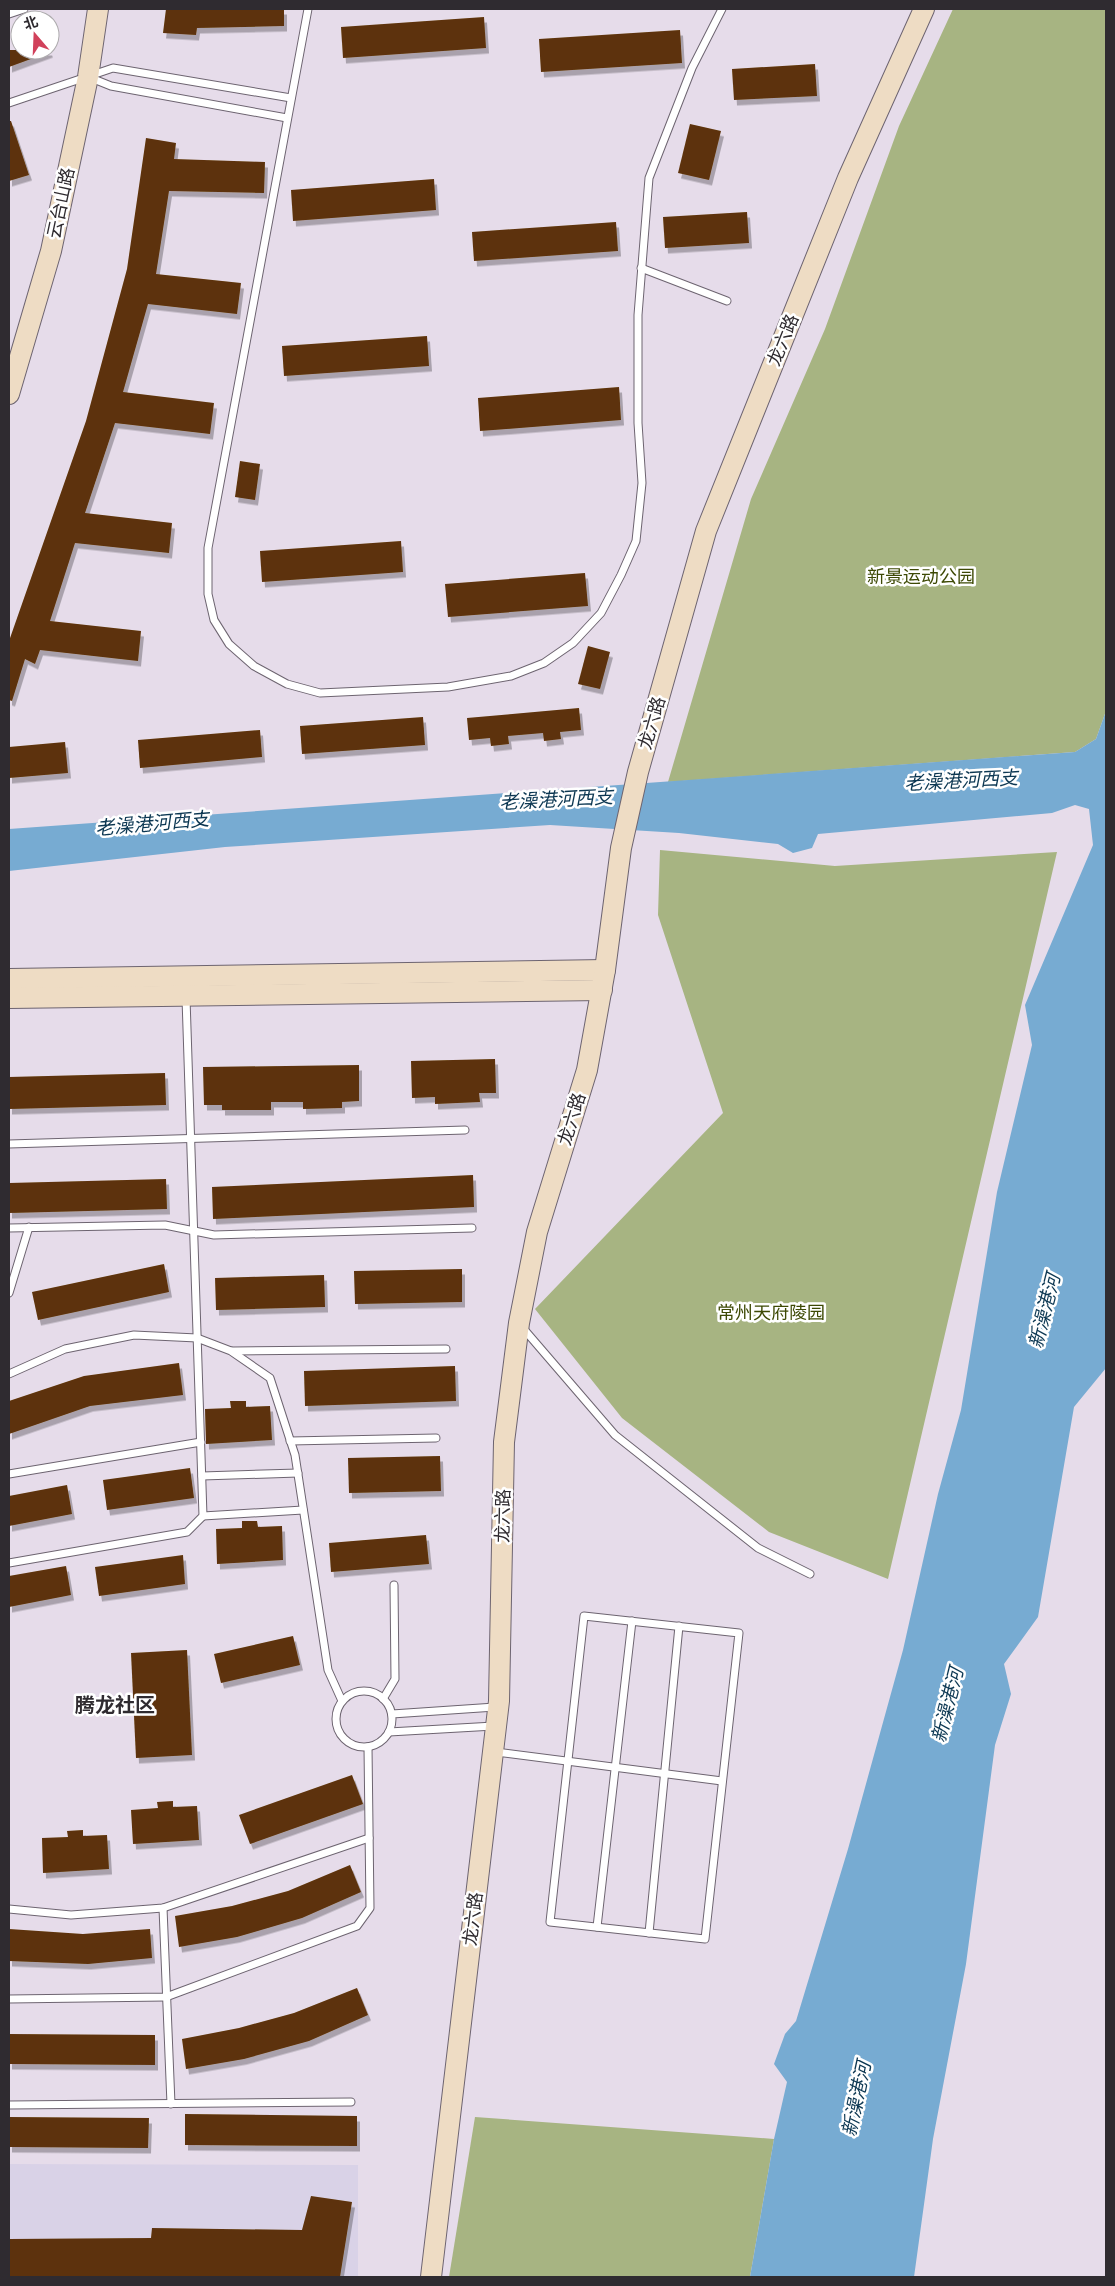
<svg xmlns="http://www.w3.org/2000/svg" width="1115" height="2286" font-family="'Alegreya Sans','Noto Sans SC',sans-serif">
  <style>
    .commercial { fill: #d9d2e7 }
    .green { fill: #a7b482 }
    .water { fill: #77abd2 }
    .building { fill: #5d3308; filter: url(#shadow) }
    .lines { fill: none; stroke-linecap: round; stroke-linejoin: round }
    .lane-casing { stroke: #6d6470; stroke-width: 9 }
    .secondary-casing { stroke: #6d6470; stroke-width: 22 }
    .lane { stroke: #fff; stroke-width: 7 }
    .secondary { stroke: #eedcc4; stroke-width: 20 }
    .labels { text-anchor: middle; stroke-width: 5; stroke-linejoin: round; paint-order: stroke }
    .street-label { font-size: 18px; fill: #2f2b30; stroke: #fff }
    .park-label { font-size: 18px; fill: #3d4904; stroke: #fff }
    .water-label { font-size: 19px; font-style: italic; fill: #0c3752; stroke: #fff }
    .quarter-label { font-size: 20px; font-weight: bold; fill: #2f2b30; stroke: #fff }
  </style>
  <defs>
    <filter id="shadow"><feDropShadow dx="3" dy="5.5" stdDeviation="0" flood-color="#0004"/></filter>
  </defs>
  <rect width="100%" height="100%" fill="#e6dcea"/>
  <!-- commercial -->
  <polygon class="commercial" points="9,2164 358,2165 358,2277 9,2277"/>
  <!-- green -->
  <g class="green">
    <polygon points="953,9 1106,9 1106,711 1096,739 1075,752 668,782 751,499 825,329 899,126"/>
    <polygon points="660,850 835,866 1057,852 888,1579 769,1532 622,1418 535,1309 723,1113 658,915"/>
    <polygon points="475,2117 774,2139 750,2277 449,2277"/>
  </g>
  <!-- water -->
  <polygon class="water" points="1106,711 1106,1368 1074,1407 1038,1617 1004,1664 1011,1694 995,1745 966,1964 933,2139 914,2277 750,2277 774,2139 787,2082 774,2064 785,2034 796,2021 848,1849 903,1650 938,1494 961,1410 997,1192 1032,1045 1025,1005 1093,845 1089,809 1075,805 1052,813 818,834 812,848 793,853 778,844 679,833 550,825 225,847 9,871 9,829 1075,752 1096,739"/>
  <!-- building -->
  <g class="building">
    <polygon points="166,9 284,9 284,26 197,28 196,35 163,33"/>
    <polygon points="484,17 486,48 343,58 341,27"/>
    <polygon points="680,30 682,63 541,72 539,39"/>
    <polygon points="9,50 49,50 50,52 9,67"/>
    <polygon points="815,64 817,96 734,100 732,69"/>
    <polygon points="9,121 11,121 29,175 9,181"/>
    <polygon points="690,124 721,131 709,180 678,173"/>
    <polygon points="146,138 176,143 174,159 265,162 264,193 169,191 156,274 241,283 237,314 148,304 123,392 214,403 210,434 115,423 85,513 172,523 169,553 75,543 50,621 141,631 138,661 40,650 35,664 25,659 12,701 9,700 9,641 86,421 127,269"/>
    <polygon points="434,179 436,210 293,221 291,190"/>
    <polygon points="747,212 749,243 665,248 663,217"/>
    <polygon points="616,222 618,251 474,261 472,232"/>
    <polygon points="427,336 429,366 284,376 282,346"/>
    <polygon points="619,387 621,420 480,431 478,398"/>
    <polygon points="240,461 260,464 255,500 235,497"/>
    <polygon points="401,541 403,572 262,582 260,551"/>
    <polygon points="585,573 588,606 448,617 445,584"/>
    <polygon points="588,646 610,652 600,689 578,684"/>
    <polygon points="579,708 581,730 560,732 561,739 544,741 543,733 508,736 509,744 491,746 490,738 469,740 467,718"/>
    <polygon points="423,717 425,745 302,754 300,726"/>
    <polygon points="260,730 262,757 140,768 138,740"/>
    <polygon points="65,742 68,773 9,778 9,747"/>
    <polygon points="495,1059 496,1093 479,1093 480,1102 435,1104 435,1097 412,1098 411,1061"/>
    <polygon points="359,1065 359,1101 342,1102 342,1108 303,1109 303,1102 271,1102 271,1110 222,1110 222,1105 204,1105 203,1067"/>
    <polygon points="165,1073 166,1105 9,1109 9,1077"/>
    <polygon points="473,1175 474,1207 213,1219 212,1187"/>
    <polygon points="166,1179 167,1209 9,1213 9,1183"/>
    <polygon points="164,1264 169,1292 38,1320 32,1292"/>
    <polygon points="462,1269 462,1302 355,1304 354,1271"/>
    <polygon points="324,1275 325,1307 216,1310 215,1278"/>
    <polygon points="179,1363 183,1395 90,1406 9,1434 9,1401 84,1376"/>
    <polygon points="455,1366 456,1401 305,1406 304,1371"/>
    <polygon points="230,1401 246,1401 246,1407 270,1406 272,1440 206,1444 205,1409 231,1408"/>
    <polygon points="440,1456 441,1491 349,1493 348,1458"/>
    <polygon points="190,1468 194,1498 107,1510 103,1480"/>
    <polygon points="67,1485 72,1514 9,1526 9,1496"/>
    <polygon points="242,1521 257,1521 258,1527 282,1526 283,1560 217,1564 216,1529 242,1528"/>
    <polygon points="426,1535 429,1564 331,1572 329,1543"/>
    <polygon points="183,1555 185,1584 99,1596 95,1567"/>
    <polygon points="66,1566 71,1595 9,1607 9,1576"/>
    <polygon points="293,1636 300,1665 221,1683 214,1654"/>
    <polygon points="187,1650 192,1755 136,1758 131,1653"/>
    <polygon points="352,1775 363,1804 250,1844 239,1815"/>
    <polygon points="173,1801 173,1807 197,1806 199,1840 133,1844 131,1810 158,1808 157,1802"/>
    <polygon points="83,1830 83,1836 107,1835 109,1869 43,1873 42,1838 68,1837 67,1831"/>
    <polygon points="350,1865 361,1892 302,1918 237,1937 179,1947 175,1916 232,1906 288,1891"/>
    <polygon points="9,1929 83,1934 150,1929 152,1958 88,1964 9,1961"/>
    <polygon points="357,1988 368,2015 309,2041 244,2059 186,2069 182,2039 239,2028 294,2013"/>
    <polygon points="9,2034 155,2035 155,2065 9,2064"/>
    <polygon points="185,2114 357,2116 357,2146 185,2145"/>
    <polygon points="9,2117 149,2118 148,2148 9,2147"/>
    <polygon points="311,2196 352,2202 340,2277 9,2277 9,2239 151,2238 152,2228 302,2230"/>
  </g>
  <g class="lines">
    <defs>
      <g id="lane">
        <polyline points="308,9 208,548 208,594 214,620 229,644 254,666 287,684 320,693 448,687 511,676 544,663 573,643 601,613 621,575 636,541 642,483 638,423 638,315 649,178 692,68 722,9"/>
        <polyline points="9,14 24,9"/>
        <polyline points="91,78 111,86 287,118"/>
        <polyline points="9,103 113,68 291,98"/>
        <polyline points="641,268 727,301"/>
        <polyline points="9,1144 465,1130"/>
        <polyline points="9,1228 165,1225 214,1235 472,1228"/>
        <polyline points="9,1293 29,1227"/>
        <polyline points="522,1327 615,1435 758,1548 810,1574"/>
        <polyline points="232,1351 446,1349"/>
        <polyline points="9,1374 65,1349 134,1335 197,1338 231,1351 270,1378 295,1455 328,1670 342,1701"/>
        <polyline points="290,1441 436,1438"/>
        <polyline points="9,1474 201,1442"/>
        <polyline points="202,1476 298,1473"/>
        <polyline points="203,1516 303,1510"/>
        <polyline points="9,1563 187,1532 203,1516 186,998"/>
        <polygon points="584,1616 739,1633 705,1939 550,1922"/>
        <circle cx="364" cy="1719" r="28"/>
        <polyline points="383,1699 395,1679 394,1585"/>
        <polyline points="392,1714 495,1707"/>
        <polyline points="389,1732 494,1726"/>
        <polyline points="496,1752 722,1781"/>
        <polyline points="163,1908 171,2104"/>
        <polyline points="9,1909 71,1915 163,1908 369,1838"/>
        <polyline points="597,1927 632,1621"/>
        <polyline points="649,1933 679,1626"/>
        <polyline points="9,1999 166,1997 357,1926 370,1908 368,1747"/>
        <polyline points="9,2105 351,2102"/>
      </g>
      <g id="secondary">
        <polyline points="9,394 51,251 88,77 98,9"/>
        <polyline points="9,979 605,970"/>
        <polyline points="9,998 602,990"/>
        <polyline points="431,2277 499,1701 504,1442 519,1323 537,1232 587,1070 605,970 621,848 638,772 706,531 848,178 924,9"/>
      </g>
    </defs>
    <!-- lane casing -->
    <use href="#lane" class="lane-casing"/>
    <!-- secondary casing -->
    <use href="#secondary" class="secondary-casing"/>
    <!-- lane -->
    <use href="#lane" class="lane"/>
    <!-- secondary -->
    <use href="#secondary" class="secondary"/>
  </g>
  <g class="labels">
    <!-- street labels -->
    <g class="street-label">
      <text transform="translate(61 203) rotate(-78)" y="6">云台山路</text>
      <text transform="translate(783 340) rotate(-68)" y="6">龙六路</text>
      <text transform="translate(652 723) rotate(-74)" y="6">龙六路</text>
      <text transform="translate(572 1119) rotate(-73)" y="6">龙六路</text>
      <text transform="translate(503 1516) rotate(-89)" y="6">龙六路</text>
      <text transform="translate(473 1919) rotate(-83)" y="6">龙六路</text>
    </g>
    <!-- park labels -->
    <g class="park-label">
      <text x="921" y="583">新景运动公园</text>
      <text x="771" y="1319">常州天府陵园</text>
    </g>
    <!-- water labels -->
    <g class="water-label">
      <text transform="translate(961 780) rotate(-3)" y="7">老澡港河西支</text>
      <text transform="translate(556 799) rotate(-3)" y="7">老澡港河西支</text>
      <text transform="translate(152 823) rotate(-5)" y="7">老澡港河西支</text>
      <text transform="translate(1044 1311) rotate(-76)" y="7">新澡港河</text>
      <text transform="translate(947 1705) rotate(-76)" y="7">新澡港河</text>
      <text transform="translate(856 2099) rotate(-78)" y="7">新澡港河</text>
    </g>
    <!-- quarter labels -->
    <g class="quarter-label">
      <text x="115" y="1712">腾龙社区</text>
    </g>
  </g>
  <!-- border -->
  <rect width="1115" height="2286" fill="none" stroke="#2f2b30" stroke-width="20"/>
  <!-- north arrow -->
  <g transform="translate(35 35) rotate(341)"><circle r="24" fill="#ffffff" stroke="#acaaac"/>
  <path d="M0-4L9 19L0 12L-9 19Z" fill="#d1415b"/>
  <text y="-8" font-size="14" font-weight="bold" text-anchor="middle" fill="#2f2b30">北</text>
  </g>
</svg>
